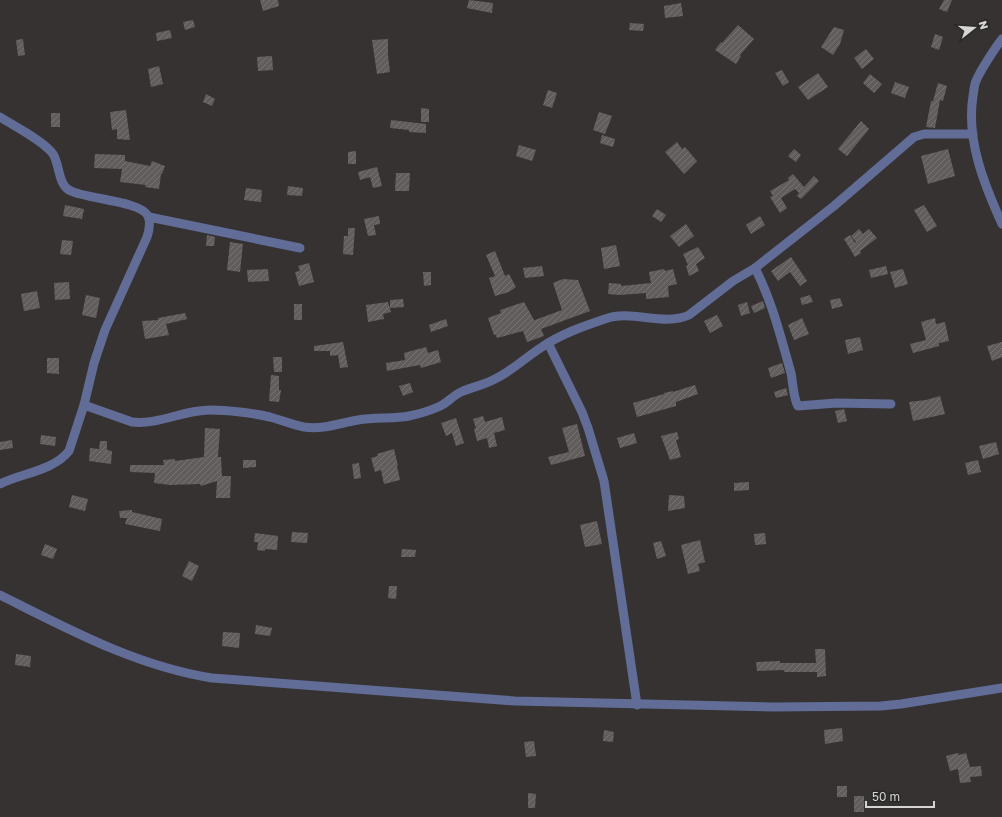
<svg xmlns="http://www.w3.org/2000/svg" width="1002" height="817" font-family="'Golos Text',sans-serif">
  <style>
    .building { fill: url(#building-hatch) }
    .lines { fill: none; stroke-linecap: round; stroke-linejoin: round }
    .minor { stroke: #616c97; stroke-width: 9 }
  </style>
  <defs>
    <pattern id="building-hatch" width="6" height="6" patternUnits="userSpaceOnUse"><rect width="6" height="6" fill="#605d5c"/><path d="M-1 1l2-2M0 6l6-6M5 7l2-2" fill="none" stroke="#767372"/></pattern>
  </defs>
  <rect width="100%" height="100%" fill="#353231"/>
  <!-- building -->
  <g class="building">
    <polygon points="260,0 278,0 279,6 263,11"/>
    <polygon points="469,0 493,3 492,13 467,8"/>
    <polygon points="944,0 952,0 947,12 939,9"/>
    <polygon points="681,3 683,16 665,18 664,6"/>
    <polygon points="193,20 195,27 185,30 183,22"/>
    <polygon points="630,23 644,24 643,31 629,30"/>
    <polygon points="738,25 754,39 740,55 741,56 736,64 715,50 721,42 722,43"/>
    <polygon points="834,27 844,30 840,44 833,55 821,47"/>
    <polygon points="170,30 172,38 157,41 156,33"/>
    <polygon points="935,34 943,37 939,50 931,47"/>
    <polygon points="23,39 25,55 18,56 16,40"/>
    <polygon points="388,39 388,55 390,72 377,74 372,40"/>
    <polygon points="866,49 874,59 862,69 854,58"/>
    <polygon points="272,56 273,70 258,71 257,57"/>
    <polygon points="159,66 163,84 151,87 148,69"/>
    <polygon points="782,70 789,82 783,86 775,73"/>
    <polygon points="818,73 828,87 808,100 798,87"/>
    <polygon points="870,74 882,84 874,93 863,83"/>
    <polygon points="895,82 909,87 905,98 891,93"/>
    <polygon points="938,83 947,86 943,101 940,100 935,128 926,127 931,101 933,101"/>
    <polygon points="548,90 557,93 552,108 543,105"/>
    <polygon points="206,94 215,99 212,106 203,102"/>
    <polygon points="421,108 429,109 429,122 421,122"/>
    <polygon points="126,110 130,140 117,139 117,129 112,130 110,112"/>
    <polygon points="599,112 612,116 605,134 593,130"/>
    <rect x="51" y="113" width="9" height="14"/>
    <polygon points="391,120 426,124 426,133 409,132 409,130 390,128"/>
    <polygon points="861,121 869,129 847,156 838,149"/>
    <polygon points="602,135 615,139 613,147 600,143"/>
    <polygon points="677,142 682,149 685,147 697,161 684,174 665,152"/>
    <polygon points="519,145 536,150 532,161 516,156"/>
    <polygon points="794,149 801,155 796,162 788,156"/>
    <polygon points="948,149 955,176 928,184 921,156"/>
    <polygon points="356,151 356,164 348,164 348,152"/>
    <polygon points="95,154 125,155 125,161 150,166 152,161 165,166 162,174 161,174 159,189 145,187 146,185 120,182 122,169 94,168"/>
    <polygon points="377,167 382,186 373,188 370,177 360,180 358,172"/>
    <polygon points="396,173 410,173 409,191 395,191"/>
    <polygon points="793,174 804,187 814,176 819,181 801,199 797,196 799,193 795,189 781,198 787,208 780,213 770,197 773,196 770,191 789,180 788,178"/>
    <polygon points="288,186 303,188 302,196 287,195"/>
    <polygon points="246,188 262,190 261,202 244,200"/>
    <polygon points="65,205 84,209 82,219 63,216"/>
    <polygon points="924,205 937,226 927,232 914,210"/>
    <polygon points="657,209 666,215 661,222 652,216"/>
    <polygon points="379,216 380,224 374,225 376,235 368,236 364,219"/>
    <polygon points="760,216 765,225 751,234 746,225"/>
    <polygon points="686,224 694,236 679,247 670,236"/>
    <polygon points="348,228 355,228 353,255 343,254 344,236 348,236"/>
    <polygon points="859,229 863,234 869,229 877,238 860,251 861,253 855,257 844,239 850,235 855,243 856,242 851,236"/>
    <polygon points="207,235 215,237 214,246 206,246"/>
    <polygon points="62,240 73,241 71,255 60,254"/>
    <polygon points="230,242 243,244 240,272 227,270"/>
    <polygon points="616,245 620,266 604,269 601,248"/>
    <polygon points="698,247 705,258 696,264 699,271 689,276 686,266 688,265 683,254"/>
    <polygon points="495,251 505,276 509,274 516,287 509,292 495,296 489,278 495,276 486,255"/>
    <polygon points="791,257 807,281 800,286 790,272 778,281 771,271"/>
    <polygon points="309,263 314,282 299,286 295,272 300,271 298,266"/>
    <polygon points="542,266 544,276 525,278 523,268"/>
    <polygon points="886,266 888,274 871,278 869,270"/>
    <polygon points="268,269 269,281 248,282 247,270"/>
    <polygon points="664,269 665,271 673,269 677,284 668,286 669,297 646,299 646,293 620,295 608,294 609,283 621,284 621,286 651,283 649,272"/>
    <polygon points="903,269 908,284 895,288 890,272"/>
    <polygon points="423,272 431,272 431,285 424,286"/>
    <polygon points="563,279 578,280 590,311 541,329 544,336 527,342 523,331 497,338 496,335 494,335 488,318 501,313 500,310 524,302 534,320 535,320 562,310 553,283"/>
    <polygon points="69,282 70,299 55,300 54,283"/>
    <polygon points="37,291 40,308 24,311 21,294"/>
    <polygon points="86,295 100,298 96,318 82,315"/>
    <polygon points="810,295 813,302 802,305 800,298"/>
    <polygon points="840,298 843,306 832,309 830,300"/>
    <polygon points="403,299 404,307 390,308 390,300"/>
    <polygon points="763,301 765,308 754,313 751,306"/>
    <polygon points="388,302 391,312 383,314 384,319 368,322 366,305"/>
    <polygon points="747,302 750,313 741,316 738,305"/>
    <rect x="294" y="304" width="8" height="16"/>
    <polygon points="185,313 187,319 166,324 169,335 145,339 142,321 158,320 158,318"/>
    <polygon points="717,315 723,326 710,333 704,321"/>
    <polygon points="802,318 809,334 794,340 788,325"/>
    <polygon points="935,318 936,324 945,322 949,341 939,343 939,346 913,353 910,344 926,340 921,322"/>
    <polygon points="446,319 448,326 431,332 429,325"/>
    <polygon points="860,337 863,350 848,354 845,340"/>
    <polygon points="343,342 348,367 340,368 338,355 330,356 330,351 314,351 314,346"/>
    <polygon points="1002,342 1002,357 992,361 987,346"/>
    <polygon points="426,347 428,353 438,350 441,362 421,368 420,365 387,371 386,363 405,360 404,353"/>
    <polygon points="273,357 282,357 282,372 274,372"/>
    <polygon points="47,358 59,358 59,374 47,373"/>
    <polygon points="782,363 785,373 771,378 768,368"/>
    <polygon points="271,375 279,376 279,390 281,390 279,402 269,401"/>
    <polygon points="410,383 413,392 403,396 399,386"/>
    <polygon points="695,385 698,394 676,402 676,406 637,417 633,403 664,394 664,393 673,391 673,392"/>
    <polygon points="786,388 788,395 776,398 774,392"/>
    <polygon points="940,396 945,414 913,421 909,402 926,400"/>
    <polygon points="844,409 847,421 838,423 835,411"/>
    <polygon points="483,416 485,422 502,417 505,430 494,433 497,446 489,448 487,438 477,441 474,429 476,428 473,419"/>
    <polygon points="456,418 464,443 456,446 452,433 446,436 441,423"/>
    <polygon points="577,424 585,456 551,465 548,457 569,452 562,428"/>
    <polygon points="205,428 220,429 218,457 221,457 222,476 231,476 230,498 216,498 217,481 201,486 200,484 170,485 154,483 155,473 130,472 130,465 164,465 163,460 175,459 175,461 204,457"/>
    <polygon points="677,432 679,439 676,440 681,457 670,460 661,436"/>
    <polygon points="634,433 637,443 620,448 617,438"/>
    <polygon points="41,435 56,437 55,446 40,444"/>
    <polygon points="12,440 13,448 0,450 0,442"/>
    <polygon points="100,441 107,441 107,450 112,451 111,464 89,461 90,448 99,449"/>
    <polygon points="996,442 999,454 983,459 979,446"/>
    <polygon points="394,449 398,466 397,466 400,480 384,484 381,470 375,472 371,458 378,456 377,454"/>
    <polygon points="243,460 256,460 256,467 243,468"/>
    <polygon points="978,460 981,472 968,475 965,463"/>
    <polygon points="359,463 361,478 354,479 352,464"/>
    <polygon points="749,482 749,490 734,491 734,483"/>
    <polygon points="72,495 88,499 85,511 69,507"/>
    <polygon points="669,495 684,496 685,508 668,511"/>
    <polygon points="132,510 132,512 162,519 160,531 125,524 127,518 120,518 119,511"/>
    <polygon points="597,521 602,544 585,547 580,525"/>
    <polygon points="292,532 308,533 307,543 291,542"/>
    <polygon points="255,533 278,536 277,550 265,549 265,551 257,550 258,542 254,542"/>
    <polygon points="765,533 766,544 755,545 754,534"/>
    <polygon points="700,540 705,562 698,564 700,571 688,574 681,545"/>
    <polygon points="661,541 666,556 657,559 653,543"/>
    <polygon points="45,544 57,549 53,559 41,555"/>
    <polygon points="402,549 416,550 415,557 401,557"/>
    <polygon points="189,561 199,566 192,581 182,576"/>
    <polygon points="389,586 397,586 396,599 388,598"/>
    <polygon points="256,625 272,628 270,636 255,634"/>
    <polygon points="223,632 240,633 239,648 222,646"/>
    <polygon points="815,649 825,649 826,676 817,677 817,672 784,672 784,670 757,671 756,662 780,661 780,663 816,663"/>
    <polygon points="16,654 31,656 30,667 15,665"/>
    <polygon points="842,728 843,741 825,744 824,730"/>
    <polygon points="604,730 614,732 613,742 603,741"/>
    <polygon points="534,741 536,756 526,757 524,742"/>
    <polygon points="958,753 959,755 966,753 970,767 981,766 982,776 970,777 971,782 960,783 958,769 950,771 946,756"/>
    <rect x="837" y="786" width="10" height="11"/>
    <polygon points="528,793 536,794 535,808 528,808"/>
    <rect x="854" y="796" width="10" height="16"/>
  </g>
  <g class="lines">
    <!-- minor -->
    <g class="minor">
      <path d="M1002,39c-7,9 -22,32 -26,42 -2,4 -2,10 -3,15 -7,44 11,88 29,128"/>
      <path d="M0,117c14,9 44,24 53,37 7,11 5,32 18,37 16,8 70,10 77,25 3,7 1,15 -1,21l-42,93 -11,33 -10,42"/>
      <polyline points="149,217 300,248"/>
      <path d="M755,268c17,33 26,70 36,105 2,9 2,25 7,33l38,-3 55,1"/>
      <polyline points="548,343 582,412 588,428 604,481 637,705"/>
      <path d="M0,484c22,-11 53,-13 69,-33l15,-46 48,17c27,3 51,-12 78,-12 17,0 43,3 60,7 11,3 23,8 34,10 19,3 36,-4 54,-7 17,-3 35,-1 51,-4 10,-2 20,-5 29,-9 9,-3 14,-11 23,-15 11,-5 23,-7 34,-13 17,-8 31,-22 47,-32 19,-13 42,-21 63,-28 27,-10 57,8 84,-4l44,-34 22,-13 79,-62 80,-69 10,-3h49"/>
      <path d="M0,595c68,34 136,71 212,83l303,23 259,6 107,-1 20,-2 101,-16"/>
    </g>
  </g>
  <!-- north arrow -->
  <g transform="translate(974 28) rotate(73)" stroke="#2b2828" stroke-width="3" paint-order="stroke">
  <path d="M0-3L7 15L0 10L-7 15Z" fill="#d7d5d4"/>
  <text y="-6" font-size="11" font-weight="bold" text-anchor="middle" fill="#d7d5d4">N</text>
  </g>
  <!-- scale -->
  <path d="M866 801v6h68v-6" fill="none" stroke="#d7d5d4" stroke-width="2"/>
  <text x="872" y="801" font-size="12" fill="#d7d5d4" stroke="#2b2828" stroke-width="3" paint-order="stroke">50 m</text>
</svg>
